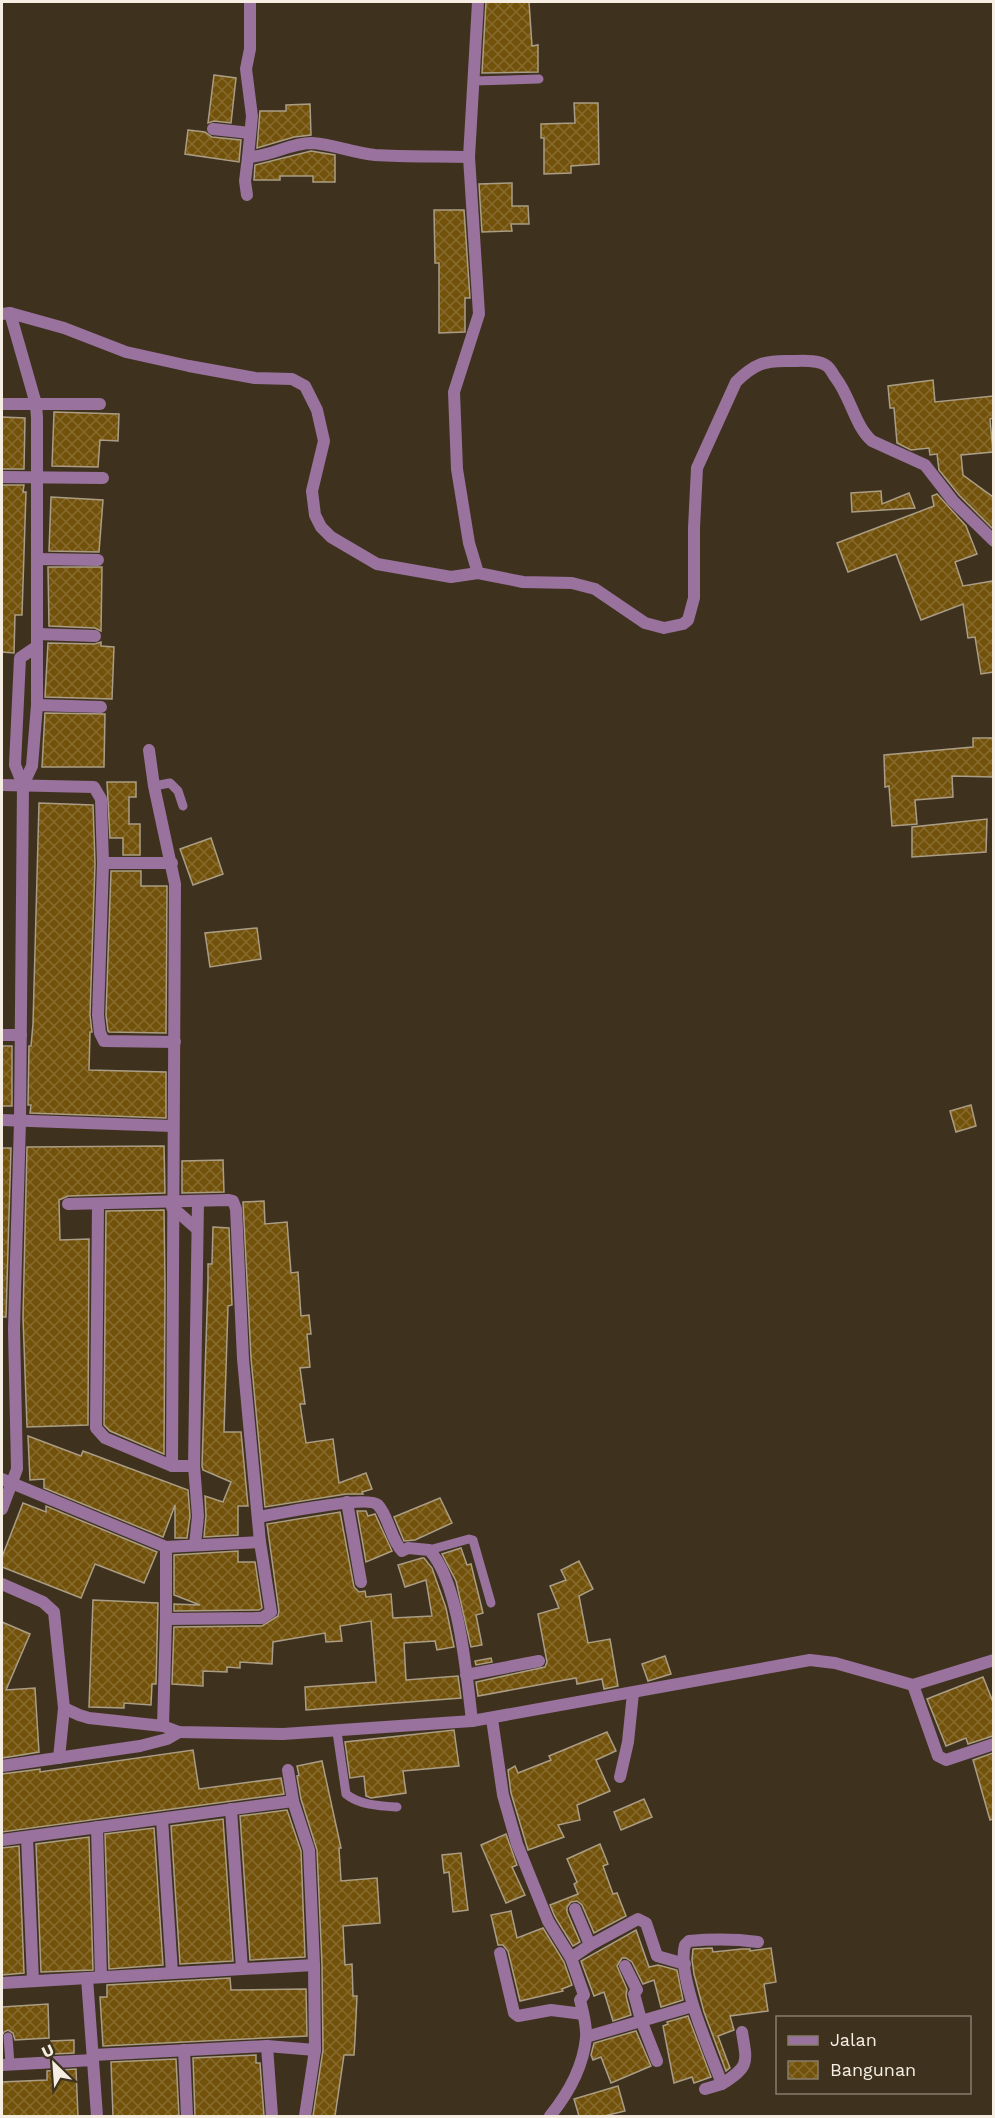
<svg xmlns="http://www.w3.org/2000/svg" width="995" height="2118" font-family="'Work Sans',sans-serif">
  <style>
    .building { fill: url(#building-cross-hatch); stroke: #ab9d85; stroke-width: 1.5 }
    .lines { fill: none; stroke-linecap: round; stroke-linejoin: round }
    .service { stroke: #99729d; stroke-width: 9 }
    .minor { stroke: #99729d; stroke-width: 12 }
  </style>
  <defs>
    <pattern id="building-cross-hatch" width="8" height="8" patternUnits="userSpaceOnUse" patternTransform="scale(1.5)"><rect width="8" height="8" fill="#72520b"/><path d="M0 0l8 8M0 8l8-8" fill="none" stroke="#876b2e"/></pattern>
  </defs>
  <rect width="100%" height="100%" fill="#3e321e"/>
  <!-- building -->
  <g class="building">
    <polygon points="486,2 529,2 532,46 538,45 538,72 482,73"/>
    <polygon points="214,75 236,78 231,123 214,121 208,123"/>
    <polygon points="574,103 598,103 599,164 571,166 571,173 544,174 544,138 541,138 541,124 575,123"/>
    <polygon points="310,104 311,135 294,137 257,148 260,111 286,111 286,105"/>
    <polygon points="188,130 205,132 212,137 241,140 239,162 185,154"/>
    <polygon points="311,151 335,155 335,182 313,182 313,176 280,176 280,180 254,180 255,165"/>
    <polygon points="512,183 512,206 528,206 529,224 511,224 512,231 482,232 479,184"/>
    <polygon points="434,210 464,210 470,298 465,298 465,332 439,333 439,263 435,263"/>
    <polygon points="933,380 935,402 993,396 993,418 990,419 993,452 961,455 963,475 993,497 993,529 959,495 939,470 937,454 930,455 929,448 911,450 897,443 894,408 890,408 888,386"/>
    <polygon points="54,412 119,414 118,441 100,440 98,467 52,466"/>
    <polygon points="2,417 25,418 24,469 2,469"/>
    <polygon points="2,485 24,485 23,492 26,492 22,615 15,615 14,653 2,652"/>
    <polygon points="881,491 882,504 909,493 915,508 852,512 851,493"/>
    <polygon points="937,494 966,526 977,554 955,562 963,586 993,581 993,672 981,674 975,637 968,638 963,604 921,620 896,554 848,572 837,543 934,506 932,496"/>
    <polygon points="51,497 103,500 99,552 49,551"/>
    <polygon points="48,567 102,567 101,631 95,628 49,626"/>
    <polygon points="101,642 101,646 114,647 112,699 45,697 48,643 95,644"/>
    <polygon points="45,713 105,714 104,767 42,767"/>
    <polygon points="973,738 993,738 993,777 952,776 953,797 915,800 917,824 892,826 889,786 885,787 884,755 973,747"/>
    <polygon points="107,782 136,782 136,797 129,797 129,824 140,824 140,855 123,855 123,838 110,838"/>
    <polygon points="39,803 93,805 95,863 90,1015 92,1032 90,1032 89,1070 166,1072 166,1118 30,1113 31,1105 28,1105 29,1046 31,1046 33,1024"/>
    <polygon points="987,819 986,852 912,857 912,827"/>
    <polygon points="211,838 223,874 193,885 180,849"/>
    <polygon points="111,871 141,871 141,886 167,886 166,1033 109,1032 108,1031 106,1015"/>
    <polygon points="257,928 261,959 210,967 205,933"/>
    <rect x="2" y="1046" width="10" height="60"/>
    <polygon points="971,1105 976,1126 956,1132 950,1111"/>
    <polygon points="164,1146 165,1193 68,1196 59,1200 60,1240 89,1239 88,1425 27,1427 23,1317 27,1147"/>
    <polygon points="2,1148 11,1148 6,1317 2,1317"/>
    <polygon points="223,1160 224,1192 182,1193 182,1161"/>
    <polygon points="264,1201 265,1224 287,1222 291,1273 298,1272 301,1316 309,1315 311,1334 307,1334 310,1367 300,1368 305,1404 300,1404 306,1443 333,1439 339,1483 366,1473 372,1489 362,1492 363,1494 346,1494 265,1507 251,1358 243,1202"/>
    <polygon points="164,1210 165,1286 164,1454 110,1431 104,1425 106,1211"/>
    <polygon points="213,1227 229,1228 232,1305 228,1306 224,1432 241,1432 248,1506 238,1506 238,1535 204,1537 206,1516 205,1496 223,1502 231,1482 203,1470 202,1466 208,1281 208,1264 212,1264"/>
    <polygon points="28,1436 81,1456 83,1451 188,1490 190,1516 187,1538 175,1538 175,1505 163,1537 44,1488 44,1479 30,1480"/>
    <polygon points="440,1498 452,1523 415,1540 404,1541 394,1517"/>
    <polygon points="23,1503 46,1512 46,1506 157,1552 144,1583 95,1564 81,1598 2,1567 2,1557"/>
    <polygon points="357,1511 366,1511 368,1516 375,1514 392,1551 366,1562"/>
    <polygon points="340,1512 354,1587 359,1592 365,1591 366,1597 391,1594 393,1618 432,1616 426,1580 405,1587 398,1565 422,1558 424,1558 432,1568 446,1608 454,1647 437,1650 435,1641 404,1643 406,1680 458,1676 461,1698 306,1710 305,1687 376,1682 371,1621 340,1626 342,1641 326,1642 325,1633 273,1642 272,1664 240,1662 240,1668 227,1667 227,1672 203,1671 203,1686 172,1684 174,1627 262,1626 278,1616 279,1611 267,1524"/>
    <polygon points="461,1548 467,1565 471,1564 483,1613 476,1615 482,1645 471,1647 456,1581 442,1554"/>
    <polygon points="238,1551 238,1562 255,1562 262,1608 259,1610 174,1611 174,1604 200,1605 174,1595 174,1555"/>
    <polygon points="579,1561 593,1589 579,1596 588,1643 610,1639 618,1686 604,1689 602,1679 577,1684 576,1678 478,1696 476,1682 545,1667 547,1662 538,1614 559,1608 550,1586 566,1580 561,1570"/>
    <polygon points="93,1600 158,1603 156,1684 152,1684 151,1705 124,1703 124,1708 89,1707"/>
    <polygon points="2,1622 30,1634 6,1690 35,1688 39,1752 2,1758"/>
    <polygon points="665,1656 671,1674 648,1681 642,1664"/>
    <polygon points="491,1658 492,1662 476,1665 475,1661"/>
    <polygon points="983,1677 993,1702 993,1736 968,1744 966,1738 946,1746 927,1699"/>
    <polygon points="454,1730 459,1766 403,1771 406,1793 371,1798 366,1796 364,1776 350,1778 345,1742"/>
    <polygon points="607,1732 616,1751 596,1760 610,1791 577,1805 580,1820 558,1825 564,1837 528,1850 511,1793 508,1770 515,1766 518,1773 551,1760 549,1756"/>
    <polygon points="193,1750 199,1789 281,1778 284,1794 2,1832 2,1774 40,1769 40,1772"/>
    <polygon points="993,1753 993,1819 990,1820 973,1760"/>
    <polygon points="322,1761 341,1848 339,1848 341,1881 377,1878 380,1923 343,1926 345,1965 352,1964 353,1996 357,1996 355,2039 354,2055 344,2055 335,2116 313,2116 323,2050 322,1965 317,1850 301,1799 297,1776 299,1775 297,1766"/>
    <polygon points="644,1799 652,1817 621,1830 614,1812"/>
    <polygon points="287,1810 301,1851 305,1957 250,1960 240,1816"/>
    <polygon points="223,1819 233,1961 180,1964 171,1826"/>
    <polygon points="154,1828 163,1965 109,1969 105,1834"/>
    <polygon points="506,1834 517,1865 512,1867 525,1895 506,1903 481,1845"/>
    <polygon points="89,1837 93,1970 41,1972 36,1844"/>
    <polygon points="600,1844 608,1864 603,1866 613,1894 617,1893 626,1916 594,1933 582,1905 577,1901 571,1902 567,1907 567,1912 580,1942 573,1946 555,1917 550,1905 578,1894 574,1884 577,1882 567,1859"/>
    <polygon points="19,1846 24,1973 2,1975 2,1848"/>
    <polygon points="461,1853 468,1910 453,1912 449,1872 444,1873 442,1855"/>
    <polygon points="511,1911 517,1938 543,1928 564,1962 572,1985 562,1989 563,1991 520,2001 508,1951 503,1945 498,1945 491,1915"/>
    <polygon points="636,1930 649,1967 658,1965 677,1970 683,2000 661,2007 654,1980 643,1984 632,1962 626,1958 622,1958 617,1966 627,1989 626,1996 631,2015 613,2021 604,1992 594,1996 581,1961"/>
    <polygon points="712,1948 713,1952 742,1949 750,1949 750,1951 771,1948 776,1982 764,1984 768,2011 730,2016 734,2030 718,2036 730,2068 726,2071 704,2012 694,1974 692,1960 693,1949"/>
    <polygon points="230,1978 231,1990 306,1989 307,2036 103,2046 100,1997 107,1997 107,1985"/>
    <polygon points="48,2004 49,2038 15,2040 13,2033 8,2030 4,2032 2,2036 2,2007"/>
    <polygon points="688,2016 711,2077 694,2083 692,2077 674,2083 663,2026 668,2024 667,2022"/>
    <polygon points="636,2031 651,2066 611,2083 601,2057 593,2060 591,2055 594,2043"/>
    <polygon points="74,2040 74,2053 52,2054 51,2041"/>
    <polygon points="256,2055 256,2063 260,2063 264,2116 195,2116 193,2058"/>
    <polygon points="176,2059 179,2116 113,2116 111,2062"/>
    <polygon points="76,2069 78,2116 2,2116 2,2082 47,2080 47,2071"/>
    <polygon points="618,2086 625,2111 604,2116 579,2116 574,2099"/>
  </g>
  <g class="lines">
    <!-- service -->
    <g class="service">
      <polyline points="473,81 539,79"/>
      <polyline points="154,786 170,783 178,791 183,806"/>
      <polyline points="429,1550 469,1539 473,1540 491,1603"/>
      <path d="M337,1732l9,62c13,11 34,12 51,13"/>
      <polyline points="8,2037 10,2064"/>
    </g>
    <!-- minor -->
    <g class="minor">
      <path d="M250,2v47l-4,20 6,47 -4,41c22,0 42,-14 63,-14 22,1 42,10 64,12 31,2 63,1 94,2"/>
      <path d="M478,2l-9,155 10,157 -25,78 3,77 12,74 9,30 45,9 49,1 23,6 50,34 19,5 19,-4 5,-4 6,-22v-70l3,-60 39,-86c18,-18 29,-22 54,-21 11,0 28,-2 37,5 3,2 6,8 8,11 16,20 19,48 37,64l53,24 28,36 41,40"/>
      <polyline points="213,129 250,133"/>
      <polyline points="247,195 245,181 248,157"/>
      <polyline points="10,313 36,404 37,418 37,705 32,766 23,785"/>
      <polyline points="2,314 10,313 64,328 126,352 189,366 255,378 292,379 305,386 317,410 324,441 312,491 315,515 321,527 331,537 377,564 451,577 478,573"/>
      <polyline points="2,404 100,404"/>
      <polyline points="2,477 103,478"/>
      <polyline points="38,559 98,560"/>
      <polyline points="38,634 95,636"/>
      <polyline points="37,705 101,707"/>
      <polyline points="149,750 154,786 175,884 172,1466"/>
      <polyline points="2,785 94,787 101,799 103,863 98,1015 100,1033 104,1041 175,1042"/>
      <polyline points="103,863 172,863"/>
      <polyline points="2,1035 21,1035"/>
      <polyline points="2,1120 172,1126"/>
      <polyline points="68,1204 229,1200 233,1201 236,1209 243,1359 260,1542 271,1612 262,1618 166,1619"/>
      <polyline points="98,1204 96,1428 105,1438 172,1466 194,1466"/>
      <polyline points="172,1207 197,1229"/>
      <polyline points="2,1479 166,1547 260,1542"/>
      <polyline points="347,1502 361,1582"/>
      <polyline points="2,1509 17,1469 14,1329 20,1121 23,785 15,765 20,658 36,647"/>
      <path d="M258,1517c18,-3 110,-22 120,-12 10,10 13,35 24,46l6,-3 21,2c30,30 38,129 43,171"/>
      <polyline points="195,1545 198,1516 194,1466 198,1201"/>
      <polyline points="2,1584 43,1602 54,1612 64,1708 59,1758"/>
      <polyline points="466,1675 539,1661"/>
      <polyline points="913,1685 938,1756 946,1760 994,1744"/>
      <polyline points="64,1708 79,1715 89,1718 163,1726 179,1732 283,1734 472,1721 810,1660 835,1663 913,1685 994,1660"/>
      <path d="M492,1719l11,76 14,49 31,77 23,37 13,37 -4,5c3,12 7,26 6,38 -3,29 -18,56 -36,78"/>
      <polyline points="163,1726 166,1619 166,1547"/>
      <polyline points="2,1766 140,1746 167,1739 179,1732"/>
      <polyline points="288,1770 293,1801 309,1850 314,1965 315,2050 305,2116"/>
      <polyline points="620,1777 628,1742 633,1693"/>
      <polyline points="231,1809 242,1969"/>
      <polyline points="162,1819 172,1973"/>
      <polyline points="97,1827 101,1977"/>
      <polyline points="27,1837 33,1981"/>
      <polyline points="2,1840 293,1801"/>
      <polyline points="575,1909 590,1945"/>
      <polyline points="500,1953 514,2013 518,2016 551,2010 583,2014"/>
      <polyline points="571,1958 590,1945 638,1919 646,1923 657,1956 685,1964"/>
      <polyline points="625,1966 637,1990 634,1994 641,2020 657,2061"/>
      <polyline points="87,1978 97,2116"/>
      <polyline points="2,1983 314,1965"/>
      <polyline points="586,2037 693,2006"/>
      <polyline points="267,2046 272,2116"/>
      <polyline points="184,2050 187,2116"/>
      <polyline points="93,2055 267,2046 315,2050"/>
      <polyline points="2,2065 93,2060"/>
      <path d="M722,2084c28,-18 25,-21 20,-52"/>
      <path d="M705,2089l17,-5c-11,-30 -46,-109 -37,-139l4,-4c23,-2 46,-2 69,1"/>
    </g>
  </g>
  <!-- border -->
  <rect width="995" height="2118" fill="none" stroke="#f6eee2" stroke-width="6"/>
  <!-- legend -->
  <rect x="776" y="2016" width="195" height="78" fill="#3e321e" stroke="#887d6c" stroke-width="1.5"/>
  <rect x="788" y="2036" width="30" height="9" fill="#99729d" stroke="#887d6c" stroke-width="1.5"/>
  <text x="830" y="2046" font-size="18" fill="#f6eee2">Jalan</text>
  <rect x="788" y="2061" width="30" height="18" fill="url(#building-cross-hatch)" stroke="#887d6c" stroke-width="1.5"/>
  <text x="830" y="2076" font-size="18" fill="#f6eee2">Bangunan</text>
  <!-- north arrow -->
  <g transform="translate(54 2064) rotate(335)" stroke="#3e321e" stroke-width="4.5" paint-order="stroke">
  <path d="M0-4.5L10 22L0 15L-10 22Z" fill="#f6eee2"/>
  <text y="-9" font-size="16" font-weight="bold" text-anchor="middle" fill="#f6eee2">U</text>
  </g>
</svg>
